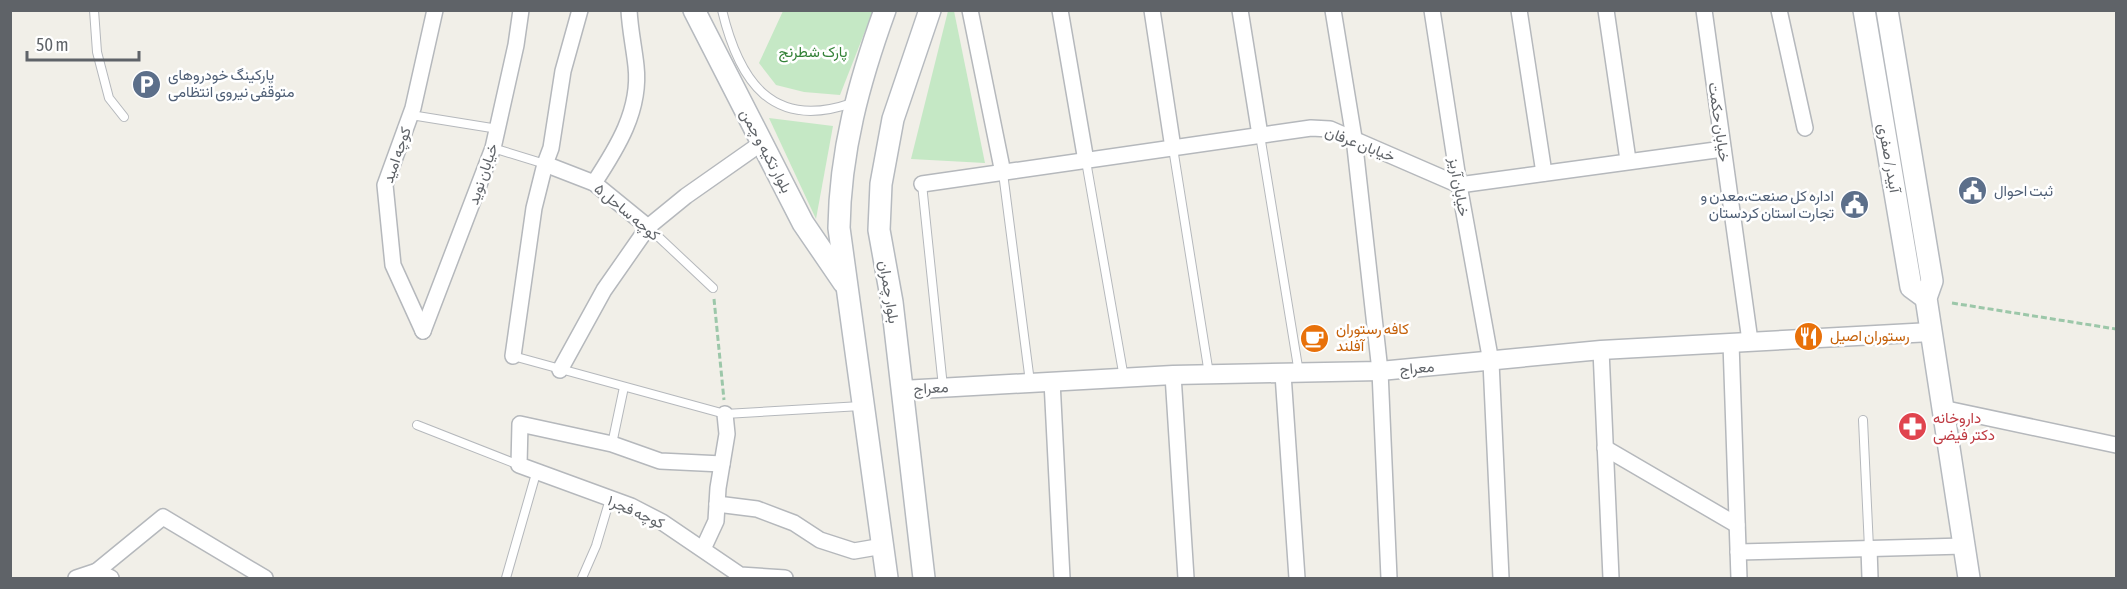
<svg xmlns="http://www.w3.org/2000/svg" width="2127" height="589" font-family="'Asap Condensed',Vazirmatn,sans-serif">
  <style>
    .green { fill: #c5e8c5 }
    .lines { fill: none; stroke-linecap: round; stroke-linejoin: round }
    .service-casing { stroke: #b5b8bc; stroke-width: 10 }
    .minor-casing { stroke: #b5b8bc; stroke-width: 18 }
    .tertiary-casing { stroke: #b5b8bc; stroke-width: 21 }
    .secondary-casing { stroke: #b6babf; stroke-width: 24 }
    .path { stroke: #9cc7a9; stroke-width: 3; stroke-dasharray: 6 3; stroke-linecap: butt }
    .service { stroke: #fff; stroke-width: 8 }
    .minor { stroke: #fff; stroke-width: 15 }
    .tertiary { stroke: #fff; stroke-width: 18 }
    .secondary { stroke: #fff; stroke-width: 21 }
    .labels { text-anchor: middle; stroke-width: 5; stroke-linejoin: round; paint-order: stroke }
    .park-label { font-size: 15px; fill: #348238; stroke: #fff }
    .service-label { font-size: 15px; fill: #4e5e75; stroke: #fff; text-anchor: start }
    .street-label { font-size: 15px; fill: #5f6368; stroke: #fff }
    .food-label { font-size: 15px; fill: #c56008; stroke: #fff; text-anchor: start }
    .health-label { font-size: 15px; fill: #be3a42; stroke: #fff; text-anchor: start }
  </style>
  <rect width="100%" height="100%" fill="#f1efe8"/>
  <!-- green -->
  <g class="green">
    <polygon points="783,11 873,11 840,95 804,92 776,85 759,63"/>
    <polygon points="948,11 954,11 985,163 911,159"/>
    <polygon points="769,118 833,126 816,219"/>
  </g>
  <g class="lines">
    <defs>
      <g id="service">
        <polyline points="94,10 97,52 109,98 124,117"/>
        <path d="M722,10c17,71 50,121 130,93"/>
        <polyline points="411,115 498,129"/>
        <polyline points="1260,135 1299,373"/>
        <polyline points="493,148 545,164"/>
        <polyline points="1173,148 1209,374"/>
        <polyline points="1086,161 1124,378"/>
        <polyline points="1003,173 1030,382"/>
        <polyline points="922,184 943,387"/>
        <polyline points="648,227 713,288"/>
        <polyline points="513,356 725,414 861,406"/>
        <polyline points="1863,420 1869,548"/>
        <polyline points="417,425 519,465"/>
        <polyline points="612,444 624,387"/>
        <polyline points="506,578 537,470"/>
        <polyline points="582,578 596,546 610,499"/>
      </g>
      <g id="minor">
        <polyline points="970,10 1003,173"/>
        <polyline points="1060,10 1086,161"/>
        <polyline points="1152,10 1173,148"/>
        <polyline points="1240,10 1260,135"/>
        <polyline points="1333,10 1354,138 1380,371 1389,578"/>
        <polyline points="1432,10 1459,185 1491,362 1501,578"/>
        <polyline points="1519,10 1544,173"/>
        <polyline points="1606,10 1628,160"/>
        <polyline points="1704,10 1750,341"/>
        <polyline points="1779,10 1805,128"/>
        <polyline points="545,164 594,183 648,227"/>
        <path d="M594,183c23,-35 47,-73 42,-117 -2,-19 -6,-36 -7,-56"/>
        <polyline points="922,184 1311,128 1330,129 1459,185 1723,149"/>
        <polyline points="423,331 493,148 516,45 521,10"/>
        <polyline points="423,331 393,265 385,185 413,108 435,10"/>
        <polyline points="1731,343 1739,578"/>
        <polyline points="1601,350 1611,578"/>
        <polyline points="513,356 534,208 545,164 551,148 563,71 580,10"/>
        <polyline points="560,370 604,290 648,227 686,196 763,142"/>
        <polyline points="1283,374 1297,578"/>
        <polyline points="1173,375 1186,578"/>
        <polyline points="1052,381 1062,578"/>
        <polyline points="1942,408 2116,445"/>
        <polyline points="1605,448 1737,525"/>
        <polyline points="722,464 660,461 612,444 520,424 519,465 631,506 662,522 740,575 785,578"/>
        <polyline points="717,504 757,509 794,523 820,540 854,551 883,546"/>
        <polyline points="1869,548 1870,578"/>
        <polyline points="703,549 716,521 718,488 727,434 725,414"/>
        <polyline points="1738,552 1964,546"/>
        <polyline points="97,571 163,517 265,578"/>
        <polyline points="76,578 97,571 111,578"/>
      </g>
      <polyline id="tertiary" points="902,390 1173,375 1380,371 1601,350 1931,332"/>
      <g id="secondary">
        <polyline points="694,10 803,223 844,283"/>
        <path d="M885,10c-26,72 -45,141 -46,218l48,350"/>
        <polyline points="1864,10 1911,287 1926,298"/>
        <polyline points="1887,10 1932,281 1926,298 1969,578"/>
        <polyline points="924,578 892,302 879,230 881,184 893,119 930,10"/>
      </g>
    </defs>
    <!-- service casing -->
    <use href="#service" class="service-casing"/>
    <!-- minor casing -->
    <use href="#minor" class="minor-casing"/>
    <!-- tertiary casing -->
    <use href="#tertiary" class="tertiary-casing"/>
    <!-- secondary casing -->
    <use href="#secondary" class="secondary-casing"/>
    <!-- path -->
    <g class="path">
      <polyline points="714,299 724,400"/>
      <polyline points="1952,303 2116,329"/>
    </g>
    <!-- service -->
    <use href="#service" class="service"/>
    <!-- minor -->
    <use href="#minor" class="minor"/>
    <!-- tertiary -->
    <use href="#tertiary" class="tertiary"/>
    <!-- secondary -->
    <use href="#secondary" class="secondary"/>
  </g>
  <!-- icons -->
  <defs>
    <symbol id="parking-disc" viewBox="-11 -11 22 22"><circle r="9.5" fill="#5c6f8a" stroke="#fff"/><path d="M-3.5-5.5H1a3.5 3.5 0 0 1 0 7H-1V5.5H-3.5ZM-1-3.4V-.6H.8a1.4 1.4 0 0 0 0-2.8Z" fill="#fff"/></symbol>
    <symbol id="civic-disc" viewBox="-11 -11 22 22"><circle r="9.5" fill="#5c6f8a" stroke="#fff"/><path d="M-.6-6.5H3V-4.5H.6V-3L4-1V1h2V6H-6V1h2V-1L-.6-3ZM-1.2 2.5V6h2.4V2.5Z" fill="#fff"/></symbol>
    <symbol id="restaurant-disc" viewBox="-11 -11 22 22"><circle r="9.5" fill="#e8710a" stroke="#fff"/><path d="M-5-6h1v4h1v-4h1v4h1v-4h1v5L-1.5 .5V6h-2V.5L-5-1ZM5-6V6H3V1.5H1.5Q1.5-4 5-6Z" fill="#fff"/></symbol>
    <symbol id="cafe-disc" viewBox="-11 -11 22 22"><circle r="9.5" fill="#e8710a" stroke="#fff"/><path d="M-5.5-4.5H6V0H3Q3 3.5 0 3.5H-2.5Q-5.5 3.5-5.5 0ZM3-3.2v2h1.7v-2ZM-6 4.5H4V6H-6Z" fill="#fff"/></symbol>
    <symbol id="pharmacy-disc" viewBox="-11 -11 22 22"><circle r="9.5" fill="#e0444e" stroke="#fff"/><path d="M-2-6h4v4h4v4h-4v4h-4v-4h-4v-4h4Z" fill="#fff"/></symbol>
  </defs>
  <g fill-rule="evenodd">
    <use href="#parking-disc" x="130" y="68" width="33" height="33"/>
    <use href="#civic-disc" x="1956" y="174" width="33" height="33"/>
    <use href="#civic-disc" x="1838" y="188" width="33" height="33"/>
    <use href="#restaurant-disc" x="1792" y="320" width="33" height="33"/>
    <use href="#cafe-disc" x="1298" y="322" width="33" height="33"/>
    <use href="#pharmacy-disc" x="1896" y="410" width="33" height="33"/>
  </g>
  <g class="labels">
    <!-- park labels -->
    <g class="park-label">
      <text x="813" y="57">پارک شطرنج</text>
    </g>
    <!-- service labels -->
    <g class="service-label">
      <text x="168" y="80">پارکینگ خودروهای<tspan x="168" dy="17">متوقفی نیروی انتظامی</tspan></text>
      <text x="1994" y="196">ثبت احوال</text>
      <text x="1834" y="201" text-anchor="end">اداره کل صنعت،معدن و<tspan x="1834" dy="17">تجارت استان کردستان</tspan></text>
    </g>
    <!-- street labels -->
    <g class="street-label">
      <text transform="translate(1719 122) rotate(82)" y="5">خیابان حکمت</text>
      <text transform="translate(1360 144) rotate(21)" y="5">خیابان عرفان</text>
      <text transform="translate(766 151) rotate(62)" y="5">بلوار تکیه و چمن</text>
      <text transform="translate(397 155) rotate(-71)" y="5">کوچه امید</text>
      <text transform="translate(1889 158) rotate(80)" y="5">آبیدر/ صفری</text>
      <text transform="translate(483 174) rotate(-71)" y="5">خیابان نوید</text>
      <text transform="translate(1459 187) rotate(80)" y="5">خیابان آریز</text>
      <text transform="translate(627 212) rotate(40)" y="5">کوچه ساحل ۵</text>
      <text transform="translate(889 292) rotate(81)" y="5">بلوار چمران</text>
      <text transform="translate(1417 368) rotate(-5)" y="5">معراج</text>
      <text transform="translate(931 388) rotate(-3)" y="5">معراج</text>
      <text transform="translate(636 512) rotate(24)" y="5">کوچه فجر۱</text>
    </g>
    <!-- food labels -->
    <g class="food-label">
      <text x="1336" y="334">کافه رستوران<tspan x="1336" dy="17">آفلند</tspan></text>
      <text x="1830" y="341">رستوران اصیل</text>
    </g>
    <!-- health labels -->
    <g class="health-label">
      <text x="1933" y="423">داروخانه<tspan x="1933" dy="17">دکتر فیضی</tspan></text>
    </g>
  </g>
  <!-- border -->
  <rect width="2127" height="589" fill="none" stroke="#5f6368" stroke-width="24"/>
  <!-- scale -->
  <path d="M27 51v9h112v-9" fill="none" stroke="#5f6368" stroke-width="3"/>
  <text x="36" y="51" font-size="18" fill="#5f6368" stroke="#ffffff" stroke-width="4.5" paint-order="stroke">50 m</text>
</svg>
